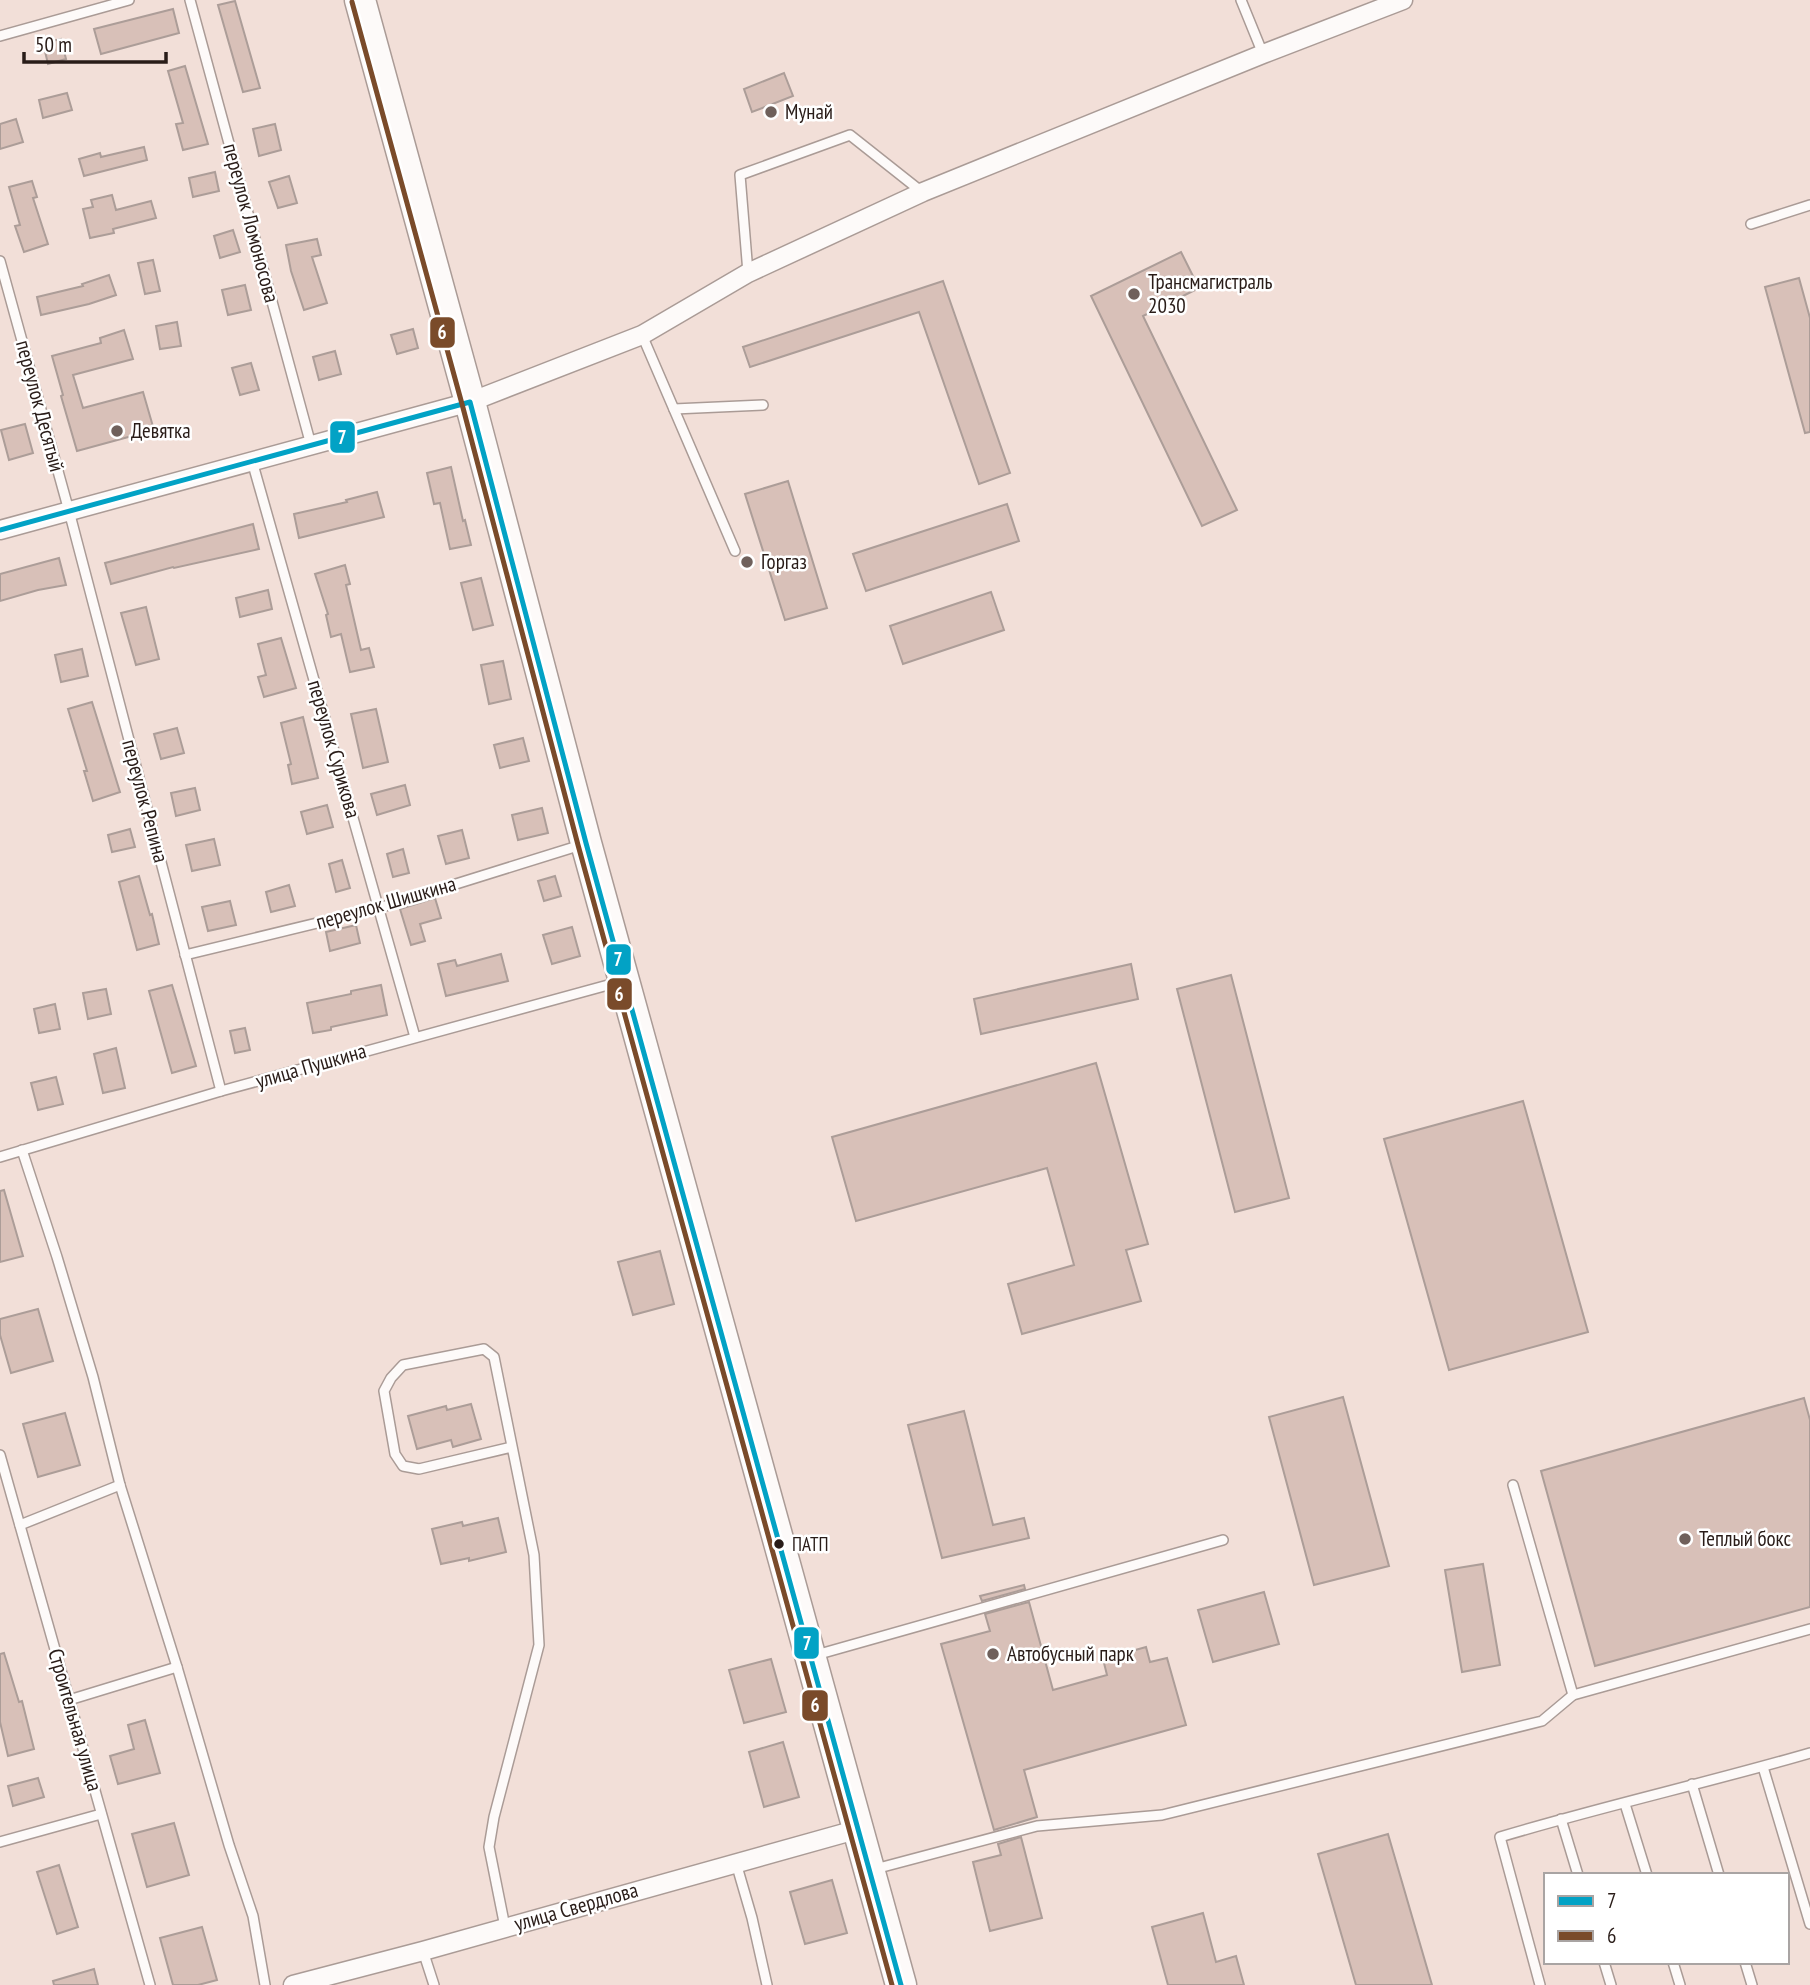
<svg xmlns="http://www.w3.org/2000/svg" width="1810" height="1985" font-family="'PT Sans Narrow',sans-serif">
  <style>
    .building { fill: #d8c0b8; stroke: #ac9d98; stroke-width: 2 }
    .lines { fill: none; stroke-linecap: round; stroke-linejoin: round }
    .service-casing { stroke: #aa9b96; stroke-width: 12 }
    .minor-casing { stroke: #aa9b96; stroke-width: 21 }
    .trunk-casing { stroke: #aa9b96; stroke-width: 33 }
    .service { stroke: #fdfaf9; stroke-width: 9 }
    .minor { stroke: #fdfaf9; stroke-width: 18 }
    .trunk { stroke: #fdfaf9; stroke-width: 30 }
    .bus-1-casing { stroke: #fff; stroke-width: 10 }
    .bus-2-casing { stroke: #fff; stroke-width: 10 }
    .bus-1 { stroke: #02a2c5; stroke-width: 5 }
    .bus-2 { stroke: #7a4b2a; stroke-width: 5 }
    .poi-dot { fill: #6f605b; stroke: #fff; stroke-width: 2.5 }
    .bus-dot { fill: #291c18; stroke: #fff; stroke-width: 2.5 }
    .labels { text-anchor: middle; stroke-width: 5; stroke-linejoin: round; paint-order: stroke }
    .bus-label { font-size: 19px; fill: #291c18; stroke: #fff; text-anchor: start }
    .poi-label { font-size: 21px; fill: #291c18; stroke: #fff; text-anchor: start }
    .street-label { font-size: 21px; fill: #291c18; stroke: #fff }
    .line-badge { stroke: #fff; stroke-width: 2.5 }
    .badge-label { font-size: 19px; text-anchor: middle; font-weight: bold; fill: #fff }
  </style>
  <rect width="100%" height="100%" fill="#f2dfd8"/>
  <!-- building -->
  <g class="building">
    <polygon points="235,1 260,88 243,92 218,5"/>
    <polygon points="173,9 179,33 101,54 94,29"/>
    <polygon points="61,39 66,59 48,64 43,43"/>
    <polygon points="185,66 208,144 183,150 176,124 183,123 168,71"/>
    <polygon points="784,73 793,96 752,112 744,89"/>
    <polygon points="67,93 72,110 43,118 39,100"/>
    <polygon points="16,119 23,142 0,149 0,124"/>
    <polygon points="275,124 281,150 259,156 253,129"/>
    <polygon points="144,147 147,160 84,176 79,159 100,153 101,157"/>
    <polygon points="215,172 219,191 193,197 189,178"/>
    <polygon points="289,176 297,203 278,208 269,182"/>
    <polygon points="32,181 37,197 33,198 48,244 24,252 15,226 20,225 9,187"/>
    <polygon points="112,195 116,210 151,201 156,218 113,229 114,233 90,238 83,209 93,207 91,200"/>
    <polygon points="233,230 240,252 220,258 214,236"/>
    <polygon points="317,239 321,255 312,257 327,303 304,310 291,271 286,245"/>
    <polygon points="1181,252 1199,288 1143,316 1237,510 1202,526 1091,296"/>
    <polygon points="153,260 160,291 145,294 138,263"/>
    <polygon points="109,275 116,295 89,304 41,315 37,297 83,286 82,284"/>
    <polygon points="1799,278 1810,318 1810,432 1805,433 1765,287"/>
    <polygon points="943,281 1010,473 979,484 919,312 750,367 743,347"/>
    <polygon points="245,285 251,310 228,315 222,290"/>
    <polygon points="177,322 181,346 160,349 156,326"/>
    <polygon points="413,329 418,348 397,354 391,335"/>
    <polygon points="124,330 133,359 73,375 83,408 143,392 154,430 77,451 61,396 63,395 52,356 101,343 100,338"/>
    <polygon points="335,351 341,374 319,380 313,357"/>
    <polygon points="251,363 259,390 240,395 232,368"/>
    <polygon points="25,424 33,453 9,460 1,430"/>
    <polygon points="451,467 463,521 465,520 471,545 450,549 440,503 434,504 427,473"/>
    <polygon points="788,481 827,608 785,620 745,494"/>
    <polygon points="377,492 384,517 299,538 294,514 347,502 346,500"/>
    <polygon points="1007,504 1019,541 866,591 853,554"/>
    <polygon points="253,524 259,549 174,568 173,567 111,584 105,563"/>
    <polygon points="59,558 66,585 38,590 0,601 0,574"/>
    <polygon points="345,565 350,584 346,585 361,650 369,648 374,667 350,672 341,634 331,637 326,615 328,614 315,574"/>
    <polygon points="481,578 493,625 473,630 461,583"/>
    <polygon points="268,590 272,609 240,617 236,598"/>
    <polygon points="991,592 1004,630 903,664 890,626"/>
    <polygon points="146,607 159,659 136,665 121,613"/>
    <polygon points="281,638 296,688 264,697 258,677 266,675 258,644"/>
    <polygon points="82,649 88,676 61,682 55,655"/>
    <polygon points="503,661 511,699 489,704 481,665"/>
    <polygon points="92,702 120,792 93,801 84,771 87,771 68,709"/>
    <polygon points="376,709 388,762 363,768 351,714"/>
    <polygon points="303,717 318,778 292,784 288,765 291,764 281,723"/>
    <polygon points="177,728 184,753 161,759 154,734"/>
    <polygon points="523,738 529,761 500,768 494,745"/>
    <polygon points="405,785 410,805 377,815 371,794"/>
    <polygon points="195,788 200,810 176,816 171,793"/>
    <polygon points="327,805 333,827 307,834 301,812"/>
    <polygon points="542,808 548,833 518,840 512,815"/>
    <polygon points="130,829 135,847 112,852 108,835"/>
    <polygon points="462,830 469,858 446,864 438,836"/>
    <polygon points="214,839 220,865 192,871 186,845"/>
    <polygon points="403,849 409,873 393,877 387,854"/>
    <polygon points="342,860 350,888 336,892 329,864"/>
    <polygon points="139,876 150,915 152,914 159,944 137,950 119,882"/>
    <polygon points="555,876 561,896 544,901 538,881"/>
    <polygon points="289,885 295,906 271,912 266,892"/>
    <polygon points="435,898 441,918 420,924 425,941 411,945 400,909"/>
    <polygon points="230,901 236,925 208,931 202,907"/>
    <polygon points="356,925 360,943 330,951 326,932"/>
    <polygon points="572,927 580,956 552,964 543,935"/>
    <polygon points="501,954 508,981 446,996 438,964 455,960 457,966"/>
    <polygon points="1131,964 1138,999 981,1034 974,999"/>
    <polygon points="1231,975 1289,1198 1235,1212 1177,989"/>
    <polygon points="172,985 196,1066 172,1073 149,991"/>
    <polygon points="381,985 387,1015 331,1027 331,1030 313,1033 307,1003 351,994 351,991"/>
    <polygon points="106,989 111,1014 88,1019 83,993"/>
    <polygon points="55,1004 60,1029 39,1033 34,1009"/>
    <polygon points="245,1028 250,1050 235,1053 230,1031"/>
    <polygon points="116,1048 125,1088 103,1093 94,1054"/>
    <polygon points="1096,1063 1148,1244 1126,1250 1141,1301 1022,1334 1008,1284 1074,1265 1047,1168 856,1221 832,1137"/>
    <polygon points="56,1077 63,1104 38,1110 31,1083"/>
    <polygon points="1523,1101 1588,1332 1449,1370 1384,1139"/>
    <polygon points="4,1190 23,1256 0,1262 0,1191"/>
    <polygon points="660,1251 674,1304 633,1315 618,1262"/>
    <polygon points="38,1309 53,1361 11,1373 0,1335 0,1319"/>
    <polygon points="1343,1397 1389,1566 1314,1585 1269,1417"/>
    <polygon points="1804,1398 1810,1420 1810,1607 1595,1666 1541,1471"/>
    <polygon points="471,1404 481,1439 453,1447 451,1440 417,1449 408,1416 446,1406 447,1410"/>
    <polygon points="964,1411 993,1525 1024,1518 1029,1538 942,1558 908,1425"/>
    <polygon points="65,1413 80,1465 38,1477 23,1424"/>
    <polygon points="498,1518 506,1552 469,1561 469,1558 441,1564 432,1529 462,1522 463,1526"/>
    <polygon points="1483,1564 1500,1665 1462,1672 1445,1570"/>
    <polygon points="1024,1585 1025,1589 982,1601 980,1596"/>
    <polygon points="1264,1592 1279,1644 1213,1662 1198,1610"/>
    <polygon points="1029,1602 1053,1690 1107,1675 1103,1659 1146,1647 1150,1662 1167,1658 1186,1725 1024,1770 1037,1817 994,1830 941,1644 990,1631 985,1614"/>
    <polygon points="4,1653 19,1702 22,1701 34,1749 8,1756 0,1722 0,1654"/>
    <polygon points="771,1659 786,1712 744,1723 729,1670"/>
    <polygon points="145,1720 160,1773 118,1784 110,1756 134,1749 128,1725"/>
    <polygon points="783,1742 799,1797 764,1807 749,1752"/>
    <polygon points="38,1778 44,1797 13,1806 8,1786"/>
    <polygon points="174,1823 189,1875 147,1887 132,1834"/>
    <polygon points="1388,1834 1432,1985 1356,1985 1318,1854"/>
    <polygon points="1021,1837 1042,1918 990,1931 973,1862 1001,1855 998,1844"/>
    <polygon points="59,1865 78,1927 57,1934 37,1872"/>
    <polygon points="832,1880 847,1933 805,1944 790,1892"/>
    <polygon points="1203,1913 1216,1962 1236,1956 1244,1985 1168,1985 1152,1927"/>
    <polygon points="202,1927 217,1980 198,1985 173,1985 160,1938"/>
    <polygon points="94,1969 98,1985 54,1985 53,1981"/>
  </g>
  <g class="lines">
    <defs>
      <g id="service">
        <polyline points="190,0 311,445"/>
        <polyline points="1241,0 1263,54"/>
        <polyline points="0,36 129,0"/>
        <polyline points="1751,224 1810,205"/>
        <polyline points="0,261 69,511 221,1091"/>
        <polyline points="748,273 740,175 850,135 922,192"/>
        <polyline points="642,335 735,551"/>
        <polyline points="674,409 763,405"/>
        <polyline points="252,461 415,1037"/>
        <polyline points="185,955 379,908 581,845"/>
        <polyline points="22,1150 57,1257 93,1377 120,1485 177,1667 229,1845 253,1916 265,1985"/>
        <polyline points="0,1157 221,1091 619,982"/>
        <polyline points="0,1455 150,1985"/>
        <polyline points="1513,1485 1573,1695"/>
        <polyline points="20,1525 120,1485"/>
        <polyline points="816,1655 1223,1540"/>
        <polyline points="69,1700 177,1667"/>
        <polyline points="1763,1767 1810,1924"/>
        <polyline points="1692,1784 1719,1875"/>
        <polyline points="1625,1804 1647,1875"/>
        <polyline points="1561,1819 1578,1875"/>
        <polyline points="0,1842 101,1814"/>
        <polyline points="736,1863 752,1918 767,1985"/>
        <polyline points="875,1869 1037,1826 1162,1815 1542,1721 1573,1695 1810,1629"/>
        <polyline points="505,1927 489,1847 494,1817 539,1645 534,1555 494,1357 484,1349 403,1365 391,1378 384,1391 395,1454 403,1466 419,1469 512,1447"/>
        <polyline points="423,1951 434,1985"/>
        <polyline points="1604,1962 1611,1985"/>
        <polyline points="1673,1962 1680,1985"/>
        <polyline points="1745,1962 1752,1985"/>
        <path d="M1540,1985l-40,-148c103,-31 207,-54 310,-84"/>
      </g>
      <g id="minor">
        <polyline points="0,530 470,402 642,335 748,273 923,192 1263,54 1403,0"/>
        <polyline points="293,1985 423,1951 859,1829"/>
      </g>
      <polyline id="trunk" points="360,0 470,402 586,843 901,1985"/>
    </defs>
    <!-- service casing -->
    <use href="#service" class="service-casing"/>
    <!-- minor casing -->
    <use href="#minor" class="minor-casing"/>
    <!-- trunk casing -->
    <use href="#trunk" class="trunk-casing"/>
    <!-- service -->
    <use href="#service" class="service"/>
    <!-- minor -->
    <use href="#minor" class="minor"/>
    <!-- trunk -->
    <use href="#trunk" class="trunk"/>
    <defs>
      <polyline id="bus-1" points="0,530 470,402 586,843 901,1985"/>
      <polyline id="bus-2" points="352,2 462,404 578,845 892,1985"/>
    </defs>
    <!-- bus-1 casing -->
    <use href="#bus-1" class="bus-1-casing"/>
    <!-- bus-2 casing -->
    <use href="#bus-2" class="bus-2-casing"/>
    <!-- bus-1 -->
    <use href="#bus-1" class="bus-1"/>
    <!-- bus-2 -->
    <use href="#bus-2" class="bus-2"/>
  </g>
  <!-- markers -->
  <g class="poi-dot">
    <circle cx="771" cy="112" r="7"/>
    <circle cx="1134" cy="294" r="7"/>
    <circle cx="117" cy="431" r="7"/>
    <circle cx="747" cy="562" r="7"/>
    <circle cx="1685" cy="1539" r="7"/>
    <circle cx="993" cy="1654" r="7"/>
  </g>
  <circle class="bus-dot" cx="779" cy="1544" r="6"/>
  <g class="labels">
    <!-- bus labels -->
    <g class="bus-label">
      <text x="792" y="1551">ПАТП</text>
    </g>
    <!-- poi labels -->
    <g class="poi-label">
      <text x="785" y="119">Мунай</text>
      <text x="1148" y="289">Трансмагистраль<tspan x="1148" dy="24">2030</tspan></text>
      <text x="131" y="438">Девятка</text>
      <text x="761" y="569">Горгаз</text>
      <text x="1699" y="1546">Теплый бокс</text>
      <text x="1007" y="1661">Автобусный парк</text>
    </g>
    <!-- street labels -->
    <g class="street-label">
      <text transform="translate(251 223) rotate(75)" y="7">переулок Ломоносова</text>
      <text transform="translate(40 406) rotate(75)" y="7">переулок Десятый</text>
      <text transform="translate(334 749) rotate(74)" y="7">переулок Сурикова</text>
      <text transform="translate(145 801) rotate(75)" y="7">переулок Репина</text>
      <text transform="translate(386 903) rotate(-16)" y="7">переулок Шишкина</text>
      <text transform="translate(311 1066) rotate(-16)" y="7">улица Пушкина</text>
      <text transform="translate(75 1720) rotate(74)" y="7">Строительная улица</text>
      <text transform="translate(576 1907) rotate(-16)" y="7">улица Свердлова</text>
    </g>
  </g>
  <g class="line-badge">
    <rect x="429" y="316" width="27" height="33" rx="7" fill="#7a4b2a"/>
    <rect x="329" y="420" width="27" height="34" rx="7" fill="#02a2c5"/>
    <rect x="605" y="943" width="27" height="33" rx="7" fill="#02a2c5"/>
    <rect x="606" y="977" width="27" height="34" rx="7" fill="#7a4b2a"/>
    <rect x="793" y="1626" width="27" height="34" rx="7" fill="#02a2c5"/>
    <rect x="801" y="1689" width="28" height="33" rx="7" fill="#7a4b2a"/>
  </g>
  <g class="badge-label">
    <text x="442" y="339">6</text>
    <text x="342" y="444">7</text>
    <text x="618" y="966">7</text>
    <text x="619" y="1001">6</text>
    <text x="807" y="1650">7</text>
    <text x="815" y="1712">6</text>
  </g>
  <!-- legend -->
  <rect x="1544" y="1873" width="245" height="91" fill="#ffffff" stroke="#a9a4a3" stroke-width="2"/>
  <rect x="1558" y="1896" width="35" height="10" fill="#02a2c5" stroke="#a9a4a3" stroke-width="2"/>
  <text x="1607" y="1908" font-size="21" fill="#291c18">7</text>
  <rect x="1558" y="1931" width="35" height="10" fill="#7a4b2a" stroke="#a9a4a3" stroke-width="2"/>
  <text x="1607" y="1943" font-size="21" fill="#291c18">6</text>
  <!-- scale -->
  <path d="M24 52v10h142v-10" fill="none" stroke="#291c18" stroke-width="3.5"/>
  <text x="35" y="52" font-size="21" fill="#291c18" stroke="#ffffff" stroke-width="5" paint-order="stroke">50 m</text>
</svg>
